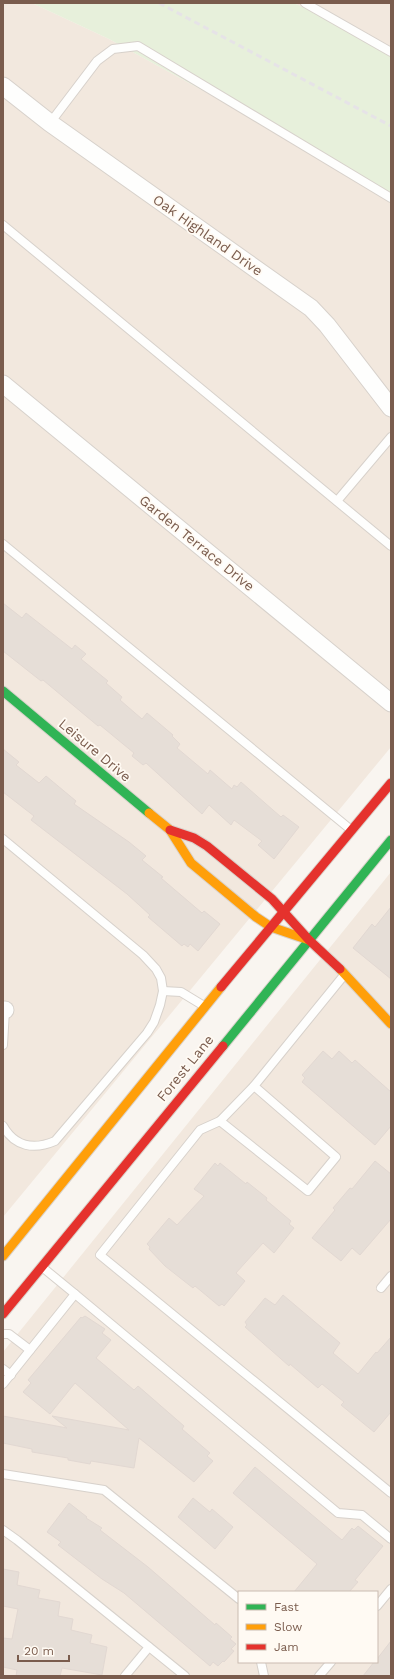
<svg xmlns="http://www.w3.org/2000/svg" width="394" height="1679" font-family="'Work Sans',sans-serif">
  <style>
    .residential { fill: #f2e8de; fill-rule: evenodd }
    .green { fill: #e7f0db }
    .building { fill: #e6ded7; stroke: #e2d8d2 }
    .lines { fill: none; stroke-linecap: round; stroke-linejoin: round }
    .lane-casing { stroke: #d7d1cb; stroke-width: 10 }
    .street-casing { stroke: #d7d1cb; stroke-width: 19 }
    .fast-casing { stroke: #d9d2cb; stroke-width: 11 }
    .slow-casing { stroke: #d9d2cb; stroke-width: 11 }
    .jam-casing { stroke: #d9d2cb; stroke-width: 11 }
    .lane { stroke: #fefefd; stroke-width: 8 }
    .street { stroke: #fefefd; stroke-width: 17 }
    .fast { stroke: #30b455; stroke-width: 9 }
    .slow { stroke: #ff9f0a; stroke-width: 9 }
    .jam { stroke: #e5322d; stroke-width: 9 }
    .rail { stroke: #e6e3e7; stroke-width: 3; stroke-dasharray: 6 4; stroke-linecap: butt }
    .labels { text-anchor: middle; stroke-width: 3.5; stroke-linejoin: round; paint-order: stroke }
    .street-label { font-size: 14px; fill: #7a5c4d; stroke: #fffaf3 }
  </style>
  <rect width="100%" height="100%" fill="#f9f5f0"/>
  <!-- residential -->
  <g class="residential">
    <polygon points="3,3 32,3 109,39 391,194 391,747 3,1217"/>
    <polygon points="294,3 391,3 391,56 336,23"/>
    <path d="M391,872v804h-388v-324zM239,1592h138v70h-138z"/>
  </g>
  <!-- green -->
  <polygon class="green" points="32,3 294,3 336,23 391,56 391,194 109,39"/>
  <!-- building -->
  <g class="building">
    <polygon points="3,603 22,618 26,613 72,649 75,645 86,654 81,659 108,681 106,683 122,697 120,700 142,719 147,713 173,735 172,736 180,744 177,748 208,774 210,770 232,789 234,785 237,787 241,782 281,817 283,815 299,827 274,859 258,845 262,841 234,820 231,825 209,805 202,814 146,763 143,765 132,756 134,753 100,725 98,726 43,680 41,681 3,651"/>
    <polygon points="3,749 19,762 16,765 39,783 46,776 76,801 74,804 129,842 146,856 142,860 163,877 161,878 202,913 204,911 220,924 198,951 190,944 188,947 184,944 182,946 148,917 150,915 127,894 31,820 34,816 3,792"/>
    <polygon points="391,907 391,979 353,948 372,924 375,927"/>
    <polygon points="323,1051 332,1059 339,1051 352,1063 355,1060 391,1092 391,1126 375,1145 302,1082 305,1078 302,1075"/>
    <polygon points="375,1161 391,1174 391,1219 360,1255 352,1248 341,1261 312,1238 335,1210 333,1208 350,1188 352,1189"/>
    <polygon points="215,1163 218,1166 220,1163 246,1184 247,1182 267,1198 266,1200 291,1221 289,1224 294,1228 274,1253 263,1243 236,1273 245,1281 224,1306 222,1304 219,1306 195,1286 193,1288 165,1266 149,1249 150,1247 147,1244 169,1218 177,1225 204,1196 194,1189"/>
    <polygon points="283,1295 340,1343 333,1353 358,1374 376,1352 377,1353 391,1337 391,1412 374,1432 341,1405 344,1402 322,1384 318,1388 290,1364 289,1366 245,1327 247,1325 245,1322 265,1298 275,1305"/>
    <polygon points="85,1316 105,1329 102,1333 111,1340 96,1358 134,1390 138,1386 184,1426 182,1429 210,1453 207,1456 213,1461 194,1482 139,1438 134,1468 91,1461 90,1464 68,1460 68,1458 32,1452 32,1449 3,1443 3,1416 67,1428 52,1416 129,1430 75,1383 50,1414 23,1392 31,1383 28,1380 81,1317 82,1318"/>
    <polygon points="255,1467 342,1540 352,1528 354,1530 358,1526 383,1546 355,1580 358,1582 349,1592 294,1592 317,1564 233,1493"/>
    <polygon points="193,1498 210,1512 212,1509 233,1527 215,1549 178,1517"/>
    <polygon points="69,1503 87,1517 86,1518 102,1528 100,1530 148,1567 215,1625 216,1623 232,1637 230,1639 236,1644 231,1649 234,1651 224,1662 223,1661 218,1666 213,1662 210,1666 124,1593 102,1579 58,1545 61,1542 47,1532"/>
    <polygon points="3,1569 19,1572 17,1585 40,1590 38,1598 60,1602 58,1616 73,1619 71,1630 92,1635 90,1643 107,1647 102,1675 62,1668 60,1676 16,1676 17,1670 3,1667 3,1638 12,1639 18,1609 3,1606"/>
    <polygon points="391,1641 391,1676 363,1676 374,1662 377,1662 377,1659"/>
  </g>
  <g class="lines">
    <defs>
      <g id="lane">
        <polyline points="305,3 391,52"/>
        <polyline points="50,123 97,61 113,49 138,46 391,198"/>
        <polyline points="3,225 391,546"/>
        <polyline points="337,501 391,437"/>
        <polyline points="3,544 350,829"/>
        <path d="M3,839l140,116 13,14 5,9 2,13 -3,14 -6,17 -7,11 -92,108c-21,9 -40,6 -52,-15"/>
        <polyline points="345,974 254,1086 220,1121 200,1130 100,1255 391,1493"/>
        <polyline points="163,991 181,992 204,1006"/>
        <polyline points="3,1045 5,1010"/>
        <polyline points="220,1121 308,1191 336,1157 254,1086"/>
        <polyline points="42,1267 75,1294"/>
        <polyline points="381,1288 391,1276"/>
        <polyline points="3,1334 9,1334 30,1350"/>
        <polyline points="3,1369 11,1375"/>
        <polyline points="3,1384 75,1294 338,1513 362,1515 391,1539"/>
        <polyline points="3,1474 104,1490 239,1599"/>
        <polyline points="3,1530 17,1540 185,1676"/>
        <polyline points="377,1606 391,1589"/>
        <polyline points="261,1662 264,1676"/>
        <polyline points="125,1676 149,1647"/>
        <polyline points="319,1676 331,1662"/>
      </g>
      <g id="street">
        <polyline points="3,86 50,123 311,308 327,325 391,408"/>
        <polyline points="3,384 391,703"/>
        <polyline points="3,1010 5,1010"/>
      </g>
      <g id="fast">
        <polyline points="3,691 149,813"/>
        <polyline points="223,1046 391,840"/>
      </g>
      <g id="slow">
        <polyline points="149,813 170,830 191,863 256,917 271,927 309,940"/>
        <polyline points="340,969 391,1024"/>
        <polyline points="3,1256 221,987"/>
      </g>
      <g id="jam">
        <polyline points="170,830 194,838 207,846 272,899 309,940 340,969"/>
        <polyline points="221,987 391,783"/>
        <polyline points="3,1314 223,1046"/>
      </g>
    </defs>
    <!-- lane casing -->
    <use href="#lane" class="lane-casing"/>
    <!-- street casing -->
    <use href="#street" class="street-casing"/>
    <!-- fast casing -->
    <use href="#fast" class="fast-casing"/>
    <!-- slow casing -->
    <use href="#slow" class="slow-casing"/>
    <!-- jam casing -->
    <use href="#jam" class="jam-casing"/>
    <!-- lane -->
    <use href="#lane" class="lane"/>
    <!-- street -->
    <use href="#street" class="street"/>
    <!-- fast -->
    <use href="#fast" class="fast"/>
    <!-- slow -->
    <use href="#slow" class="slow"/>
    <!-- jam -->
    <use href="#jam" class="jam"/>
    <!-- rail -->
    <polyline class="rail" points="159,3 391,126"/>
  </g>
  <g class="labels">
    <!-- street labels -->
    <g class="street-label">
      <text transform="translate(208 235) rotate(35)" y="5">Oak Highland Drive</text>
      <text transform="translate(197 543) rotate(39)" y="5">Garden Terrace Drive</text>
      <text transform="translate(95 750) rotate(40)" y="5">Leisure Drive</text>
      <text transform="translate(185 1068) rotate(-51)" y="5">Forest Lane</text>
    </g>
  </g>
  <!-- border -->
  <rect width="394" height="1679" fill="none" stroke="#7a5c4d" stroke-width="8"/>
  <!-- legend -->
  <rect x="238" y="1591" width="140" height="72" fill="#fffaf3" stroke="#cabbb1"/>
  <rect x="246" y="1604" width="20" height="6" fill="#30b455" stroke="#cabbb1"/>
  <text x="274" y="1611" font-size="12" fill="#7a5c4d">Fast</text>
  <rect x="246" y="1624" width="20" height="6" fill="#ff9f0a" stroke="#cabbb1"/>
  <text x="274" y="1631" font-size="12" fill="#7a5c4d">Slow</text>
  <rect x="246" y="1644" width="20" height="6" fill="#e5322d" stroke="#cabbb1"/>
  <text x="274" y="1651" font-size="12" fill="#7a5c4d">Jam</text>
  <!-- scale -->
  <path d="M18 1655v6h51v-6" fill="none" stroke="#7a5c4d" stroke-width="2"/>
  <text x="24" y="1655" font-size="12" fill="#7a5c4d" stroke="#fffaf3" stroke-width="3" paint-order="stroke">20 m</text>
</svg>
